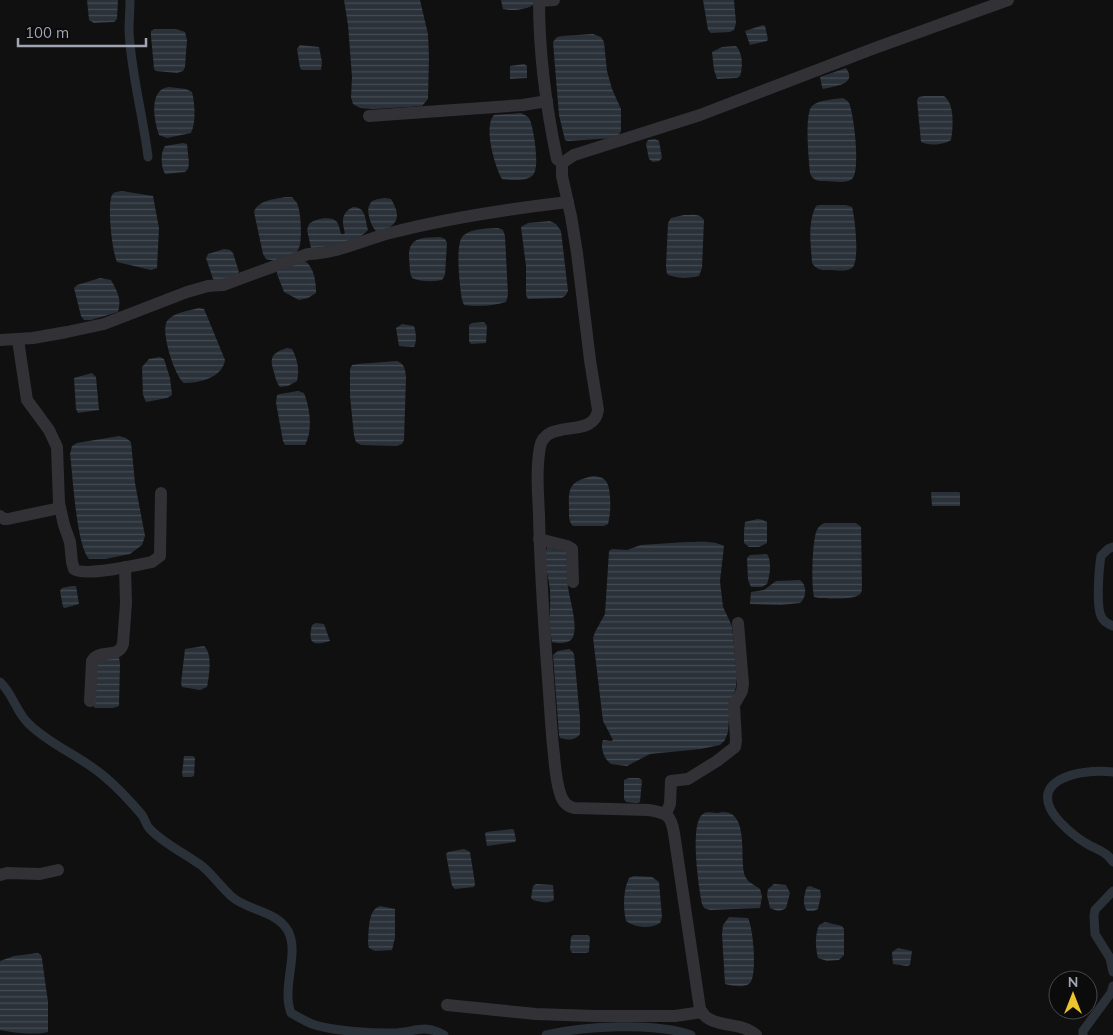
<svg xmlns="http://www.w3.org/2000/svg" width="1113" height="1035" font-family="Mulish,sans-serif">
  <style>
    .water { fill: url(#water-rules) }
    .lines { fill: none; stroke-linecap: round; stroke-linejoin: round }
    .canal { stroke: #2a3139; stroke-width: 9 }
    .minor { stroke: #313136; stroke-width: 12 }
  </style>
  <defs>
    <pattern id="water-rules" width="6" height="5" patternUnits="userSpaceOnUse" patternTransform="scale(1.25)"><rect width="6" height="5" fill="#2a3139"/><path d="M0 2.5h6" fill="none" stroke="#464c53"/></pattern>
  </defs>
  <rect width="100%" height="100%" fill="#101011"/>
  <!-- water -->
  <g class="water">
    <polygon points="87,0 118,0 117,19 114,22 94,23 89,20"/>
    <polygon points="344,0 420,0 428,34 429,57 428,99 422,106 408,107 373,109 360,108 353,104 351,97 352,77 348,25"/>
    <path d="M501,0h32v5c-8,5 -21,6 -30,4z"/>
    <polygon points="703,0 734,0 736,23 734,30 730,32 711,33 708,30"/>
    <polygon points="763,25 765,26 768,39 767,41 750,45 745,31"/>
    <polygon points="154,29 176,29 185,32 187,40 185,67 183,71 177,73 156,71 154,69 151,36 151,31"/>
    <polygon points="593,34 601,37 604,42 607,71 612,89 621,109 621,131 619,135 613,138 568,141 565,140 559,115 553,42 557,37 562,36"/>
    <polygon points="300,45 319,47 322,62 321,70 302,70 300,68 297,49"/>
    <path d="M736,46c7,7 7,21 4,30l-3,2 -20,1 -3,-9 -2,-18 10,-5z"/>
    <polygon points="524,64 527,66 527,78 510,79 510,66"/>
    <path d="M846,68c12,17 -12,18 -23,21l-1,-2 -2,-10z"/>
    <path d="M169,87l17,2 6,3c3,11 4,31 -1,41l-24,5 -8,-3c-5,-14 -11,-46 10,-48z"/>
    <path d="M924,96h20c11,8 9,32 7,44 -7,5 -23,6 -30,2l-4,-42 2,-3z"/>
    <path d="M843,98c3,2 4,2 6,5 5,10 12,70 3,76 -6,5 -19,2 -27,2 -7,0 -12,0 -15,-8 -1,-12 -6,-59 2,-67 6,-6 23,-7 31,-8z"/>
    <path d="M521,113c4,2 7,3 9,7 4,10 10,48 3,55 -6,7 -23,5 -31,4 -7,-12 -19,-52 -8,-64z"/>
    <polygon points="655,139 659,141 662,158 659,161 653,162 649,159 646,144 648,140"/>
    <path d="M183,143l4,1 2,19 -1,6 -3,3 -20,2c-4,-7 -5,-21 0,-28z"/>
    <path d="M122,191l31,5 6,32 -2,40 -6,2 -34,-8c-5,-11 -10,-56 -5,-67 2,-4 6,-3 10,-4z"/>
    <path d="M286,197h6c1,1 4,5 5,6 4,8 6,39 1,47 -5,9 -23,12 -32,9l-3,-5 -9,-42c4,-12 21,-13 32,-15z"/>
    <path d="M385,198l6,1c11,18 7,28 -14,33 -5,-4 -12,-21 -7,-28 2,-5 10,-5 15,-6z"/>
    <path d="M819,205h27l6,2c3,10 8,55 0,61 -5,4 -17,2 -23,2 -7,0 -13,0 -17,-7 -1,-18 -5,-40 4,-57z"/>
    <path d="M353,207c13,0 12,12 15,23 -10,12 -42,18 -57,18l-4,-18 2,-6c5,-5 22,-9 28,-2 2,3 3,8 4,12h2l2,-1c-3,-12 -4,-20 8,-26z"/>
    <path d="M684,215c8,0 16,-2 20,5l-2,48 -3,8c-10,2 -23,3 -32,-2l-1,-7 2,-44 3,-5z"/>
    <polygon points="550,221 556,224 561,231 568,291 566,295 562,298 528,299 526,295 526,266 521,227 528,223"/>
    <path d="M498,228l5,2 2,6 3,59 -2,7c-13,4 -29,5 -42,3l-2,-5c-2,-12 -8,-59 2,-65 9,-7 23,-6 34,-7z"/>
    <path d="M440,237l5,2 2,4 -2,32 -3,5c-10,2 -21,2 -30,-2 -3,-7 -2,-13 -3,-20 -1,-22 14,-20 31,-21z"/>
    <polygon points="224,249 230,250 233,253 239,272 235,276 216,281 213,279 206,258 208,254"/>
    <path d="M302,260c12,4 14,22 14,33l-8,5 -9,2 -15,-8 -7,-18v-4z"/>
    <path d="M100,278l11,2c6,11 11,19 7,32l-27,8h-7l-3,-4 -7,-28 3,-3z"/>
    <path d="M199,308l5,1 3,7 18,44c-3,18 -25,23 -41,23 -9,-6 -24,-52 -17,-62 7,-9 22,-10 32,-13z"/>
    <polygon points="484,322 487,326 486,343 471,344 469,341 469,325 472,323"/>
    <path d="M402,324l12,2c2,6 3,16 0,21l-15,-1 -3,-18z"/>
    <path d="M287,348l5,1c5,9 8,21 5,32l-9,5 -8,1c-4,-5 -5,-10 -6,-15 -5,-15 -2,-19 13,-24z"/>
    <polygon points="160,357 164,359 170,378 172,395 167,398 146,402 143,395 142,367 149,359"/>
    <path d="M397,361c8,3 8,8 9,16l-2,63 -2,4 -5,2 -36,-1 -5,-3 -2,-6 -4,-40v-27l2,-4 6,-1z"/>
    <polygon points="92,373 96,377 99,410 78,413 76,409 74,378"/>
    <path d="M298,391l6,2c6,15 9,37 1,52h-20l-2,-4 -7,-38 1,-8 3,-1z"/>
    <path d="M119,436l7,2 5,4 4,41 10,53 -3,9 -12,9 -25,5h-16c-13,-15 -16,-83 -19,-105l2,-8 5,-3z"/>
    <path d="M593,476c4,0 9,1 12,4 7,6 6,35 3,44l-4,2h-31c-5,-5 -4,-12 -4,-19 -1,-22 3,-26 24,-31z"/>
    <polygon points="959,492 960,493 960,506 932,506 931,492"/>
    <polygon points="758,519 763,520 767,522 767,543 759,547 749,547 744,543 744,531 745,522"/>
    <path d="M825,523h31l5,4 1,58c0,2 0,6 -1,8 -5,8 -33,5 -42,5l-5,-1c-3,-11 -2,-58 3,-67 2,-4 4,-6 8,-7z"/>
    <path d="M686,542c12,0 27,-2 38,4l-4,35 3,26 9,19 5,50 -1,11 -6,17 -2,28 -3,8 -5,5 -19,4 -51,5 -23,12 -16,-2c-7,-5 -11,-16 -8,-24l8,1 2,-1 -10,-19 -10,-83 2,-6 10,-18 4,-63 3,-2 15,1 14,-5z"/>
    <path d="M547,547l20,5c0,12 0,23 1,35 2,14 10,38 5,50 -3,7 -15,7 -21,5 -4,-17 -1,-35 -2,-52 -1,-14 -8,-29 -3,-43z"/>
    <path d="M767,554c5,7 3,22 0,30l-5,3h-11l-3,-7 -1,-22 3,-3z"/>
    <path d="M800,580c7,5 7,17 0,23l-19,2 -31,-1 1,-12 13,-2 12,-9z"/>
    <polygon points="72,586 76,586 79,604 65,608 63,607 60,591 62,588"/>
    <path d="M316,623l8,1 6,17c-19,6 -22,1 -18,-16z"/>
    <path d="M204,646c9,8 5,30 3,41l-7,3 -18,-3 -1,-4 4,-34z"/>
    <path d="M569,649l3,2 2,3 6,64v16c-5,7 -13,6 -20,4l-1,-3 -6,-80 5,-4z"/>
    <polygon points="119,657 120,664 119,706 113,708 95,708 93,706 96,661"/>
    <polygon points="184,756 193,756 195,758 194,776 191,777 183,777 182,774"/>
    <polygon points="629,778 639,778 642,780 640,802 637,803 626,802 624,799 624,780"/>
    <path d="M722,812c28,-1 17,46 23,64 2,6 10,9 15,13l2,7 -2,12 -50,2 -6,-2 -2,-4c-3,-16 -13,-81 1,-90 6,-4 12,1 19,-2z"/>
    <polygon points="512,829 514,830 516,840 515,842 487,846 485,834 486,832"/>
    <polygon points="464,849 470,852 475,884 474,887 455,889 452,886 446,854 448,852"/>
    <path d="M634,876l18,1 7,5 3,35 -2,6c-9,6 -25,5 -34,-2 -3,-13 -3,-31 3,-43z"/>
    <path d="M536,884l17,1 1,15c-6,4 -15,2 -21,0l-2,-2 2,-12z"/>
    <path d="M774,884l12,1 4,8 -4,15c-6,4 -9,3 -16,0l-3,-13 1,-6z"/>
    <path d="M810,886l10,4 1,5 -3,14 -4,2h-7c-5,-6 -3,-17 0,-24z"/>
    <path d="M380,906l15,3v29l-3,12 -17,1 -6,-3 -1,-4c1,-11 -1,-34 12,-38z"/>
    <path d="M729,917l19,1c5,9 10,60 1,66 -7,4 -17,2 -24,0l-3,-50 1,-9z"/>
    <path d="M825,922l17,4 2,3v26l-5,5 -12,1 -9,-3c-3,-12 -3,-22 1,-33z"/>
    <polygon points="573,935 588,935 590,937 589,952 586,953 572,953 570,949 571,937"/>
    <polygon points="898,948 912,951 910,965 907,966 893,964 892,952"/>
    <path d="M38,953l3,2 1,4 6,43v30c-11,3 -35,1 -48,-2v-69l14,-5z"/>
  </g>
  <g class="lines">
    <!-- canal -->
    <g class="canal">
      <path d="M130,0c0,10 -1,21 -1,31 2,42 14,84 19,126"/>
      <path d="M1113,547l-5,2 -7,7c-2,12 -5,49 0,60 2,5 7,8 12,10"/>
      <path d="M0,682c14,13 16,31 30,43 22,21 52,32 75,52 13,11 26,25 37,38 3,4 4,10 7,13 13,15 37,26 53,38 10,8 19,21 29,30 16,15 45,14 57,35 12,22 -7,56 3,82 7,4 14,8 21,11 19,7 59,9 80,9 21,0 33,-10 52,2"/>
      <path d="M1113,772c-20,-3 -78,2 -63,36 6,13 26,30 39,37 9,5 18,7 24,17"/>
      <polyline points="1113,891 1095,910 1094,916 1095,934 1110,958 1113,972"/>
      <path d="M546,1035c38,-9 109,-13 145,0"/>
      <polyline points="1083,1035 1083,1031 1111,993 1113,986"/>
    </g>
    <!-- minor -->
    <g class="minor">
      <path d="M539,0c0,53 7,107 18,159l5,4"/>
      <polyline points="539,1 554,0"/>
      <polyline points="369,116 523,105 547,101"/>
      <path d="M0,340l33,-2 34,-6 37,-8 83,-32 21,-6 15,-1 85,-31c28,0 55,-14 82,-21 58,-15 118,-24 178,-31"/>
      <path d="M18,340l9,60 22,30 8,17 2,56 5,22 6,17 2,20 2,7c9,8 64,-4 78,-7l8,-6 1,-63"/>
      <polyline points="0,516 4,519 8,519 60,508"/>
      <polyline points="539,539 567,546 572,549 573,582"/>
      <path d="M90,701l2,-40c7,-13 26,-1 31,-17l3,-41 -1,-36"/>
      <polyline points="666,814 670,804 671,781 688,779 717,761 735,747 736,741 734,705 742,691 743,684 738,623"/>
      <polyline points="0,875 7,873 40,874 58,870"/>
      <polyline points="447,1005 536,1014 594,1016 675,1016 702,1012"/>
      <path d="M756,1035c-16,-15 -46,-5 -56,-26l-26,-176c-3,-18 -7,-20 -25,-23l-75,-2c-8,-2 -12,-7 -14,-15 -4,-12 -5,-26 -6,-38 -3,-25 -4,-51 -6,-76 -4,-54 -8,-109 -9,-164 -1,-22 -3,-46 1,-68 6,-30 54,-7 58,-37l-8,-50 -13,-107 -6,-37 -9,-40v-13l12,-8 126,-40 175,-67 133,-48"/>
    </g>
  </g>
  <!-- north arrow -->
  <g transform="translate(1073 995)"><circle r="24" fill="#0b0b0c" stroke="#47484e"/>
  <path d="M0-4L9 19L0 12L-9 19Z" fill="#ecc22d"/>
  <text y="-8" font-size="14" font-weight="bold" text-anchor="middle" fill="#a1a4b2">N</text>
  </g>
  <!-- scale -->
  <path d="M18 38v8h128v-8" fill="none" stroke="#a1a4b2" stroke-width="2.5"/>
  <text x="25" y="38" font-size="15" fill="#a1a4b2" stroke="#0b0b0c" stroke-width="4" paint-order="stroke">100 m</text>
</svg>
